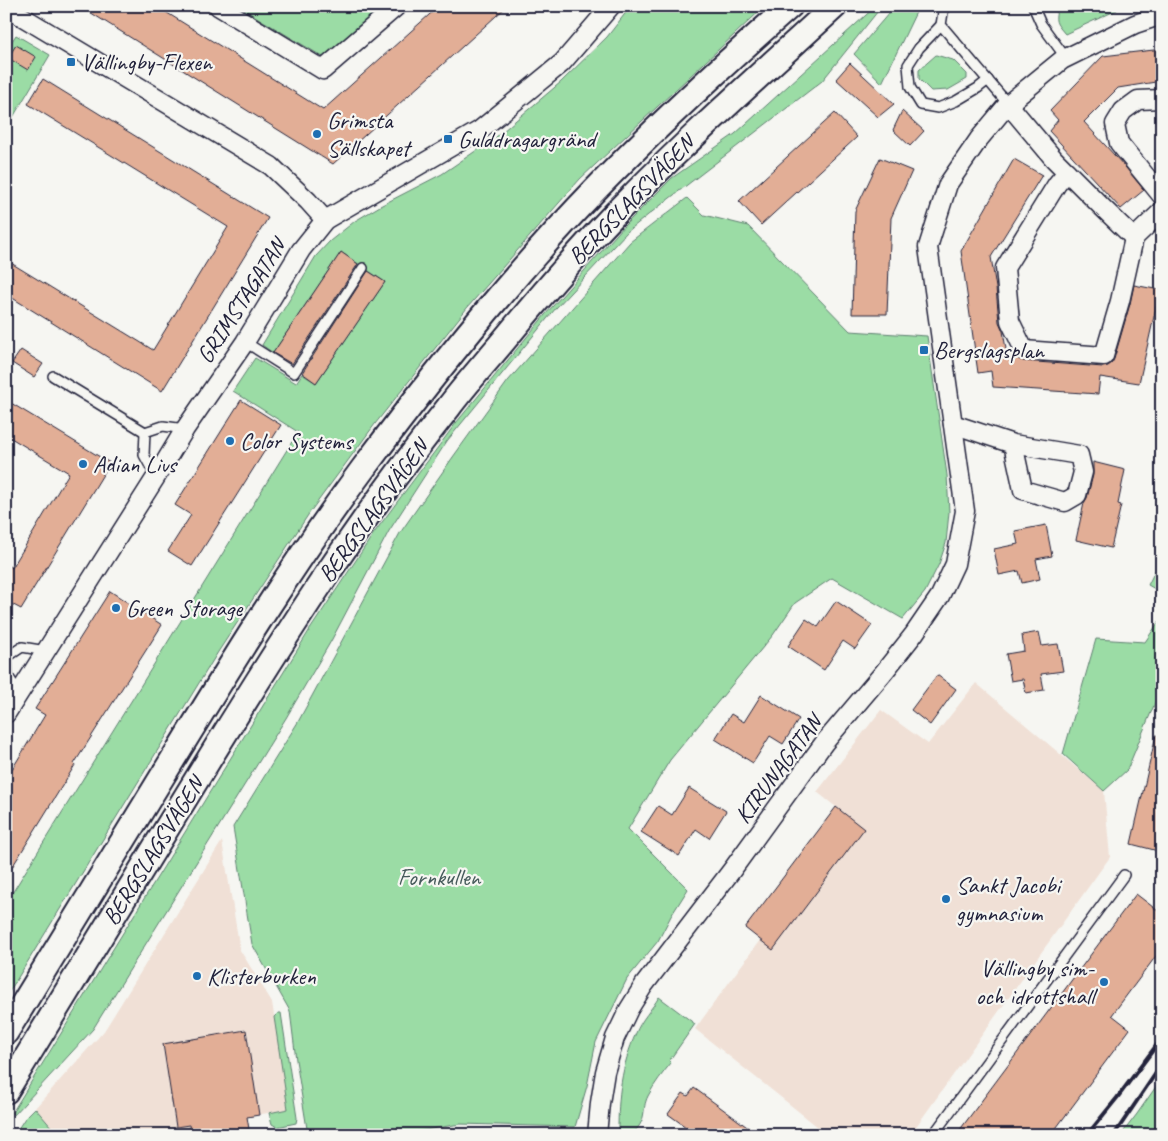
<svg xmlns="http://www.w3.org/2000/svg" width="1168" height="1141" font-family="Caveat,sans-serif">
  <style>
    .built { fill: #f0e0d6 }
    .green { fill: #9bdca5; stroke: #5e7f70 }
    .building { fill: #e2ae96; stroke: #22223b }
    .lines { fill: none; stroke-linecap: round; stroke-linejoin: round }
    .lane-casing { stroke: #22223b; stroke-width: 12 }
    .street-casing { stroke: #22223b; stroke-width: 21 }
    .secondary-casing { stroke: #22223b; stroke-width: 28 }
    .lane { stroke: #f6f6f2; stroke-width: 9 }
    .street { stroke: #f6f6f2; stroke-width: 18 }
    .secondary { stroke: #f6f6f2; stroke-width: 24 }
    .rail { stroke: #22223b; stroke-width: 4 }
    .poi-dot { fill: #1f6fb2; stroke: #f6f6f2; stroke-width: 2 }
    .labels { text-anchor: middle; stroke-width: 4.5; stroke-linejoin: round; paint-order: stroke }
    .poi-label { font-size: 24px; fill: #22223b; stroke: #f6f6f2; text-anchor: start }
    .street-label { font-size: 24px; fill: #22223b; stroke: #f6f6f2 }
    .park-label { font-size: 24px; fill: #465a5b; stroke: #f6f6f2 }
  </style>
  <rect width="100%" height="100%" fill="#f6f6f2"/>
  <filter id="ink" filterUnits="userSpaceOnUse"><feTurbulence type="fractalNoise" baseFrequency=".02" numOctaves="2"/><feDisplacementMap in="SourceGraphic" scale="10" xChannelSelector="R" yChannelSelector="G"/><feConvolveMatrix kernelMatrix="1 2 1 2 8 2 1 2 1" color-interpolation-filters="sRGB"/></filter>
  <g filter="url(#ink)">
    <!-- built -->
    <g class="built">
      <polygon points="976,683 1104,791 1110,857 910,1135 828,1135 695,1029 760,940 864,829 817,792 881,710 928,744"/>
      <polygon points="222,841 240,950 272,1002 288,1109 247,1117 211,1135 58,1135 35,1108 104,1031"/>
    </g>
    <!-- green -->
    <g class="green">
      <polygon points="238,6 392,6 328,60"/>
      <polygon points="631,6 765,6 580,179 467,308 375,424 310,512 218,652 6,997 6,903 298,432 233,391 255,358 296,383 302,374 316,383 385,282 341,252 273,353 262,345 316,256 330,241 355,221 380,206 442,174 496,137 561,82 607,37"/>
      <polygon points="876,6 882,6 822,81 648,215 627,232 556,308 447,441 389,531 331,641 286,718 93,1029 14,1115 12,1113 309,631 374,533 456,423 545,315 624,226 672,178 735,134"/>
      <polygon points="895,6 919,6 882,83 854,54"/>
      <path d="M1058,6h59v4l-52,24c-10,-12 -11,-12 -7,-28z"/>
      <polygon points="16,35 50,55 6,129 6,50"/>
      <polygon points="936,55 953,60 967,74 967,79 948,90 931,91 919,79 919,70"/>
      <polygon points="687,198 704,215 748,226 850,331 927,336 947,475 949,512 946,543 939,564 925,592 903,619 832,578 795,603 773,635 670,760 628,829 688,889 671,916 658,941 627,979 596,1042 587,1086 575,1127 460,1124 396,1135 308,1135 296,1060 290,1011 252,944 233,827 298,722 400,533 453,457 508,381 630,242"/>
      <polygon points="1162,557 1162,593 1148,585"/>
      <polygon points="1162,617 1162,686 1127,770 1104,791 1063,754 1096,639 1145,642"/>
      <path d="M659,997l36,27 -26,37 2,2c-8,10 -17,21 -23,33 -7,14 0,22 -14,36h-16c0,-36 3,-65 18,-99 5,-13 16,-24 23,-36z"/>
      <polygon points="278,1013 281,1013 297,1118 296,1123 277,1127 272,1124 269,1113 288,1109 274,1017"/>
      <polygon points="1162,1078 1162,1135 1121,1135 1137,1114"/>
      <polygon points="35,1108 58,1135 14,1135 25,1118"/>
    </g>
    <!-- building -->
    <g class="building">
      <polygon points="80,6 156,6 323,110 439,6 507,6 333,164"/>
      <polygon points="16,45 36,57 28,70 8,58"/>
      <polygon points="1162,49 1162,81 1118,88 1084,122 1126,168 1144,190 1121,209 1049,131 1058,120 1050,111 1103,56"/>
      <polygon points="850,63 894,104 878,117 836,79"/>
      <polygon points="43,79 268,218 162,391 6,294 6,260 153,350 228,227 28,104"/>
      <polygon points="902,111 924,131 910,146 893,130"/>
      <polygon points="835,113 857,137 761,225 739,201"/>
      <polygon points="880,158 912,171 891,218 887,314 852,314 855,211"/>
      <polygon points="1014,159 1042,175 991,257 996,288 999,322 1003,331 1007,355 1016,356 1018,359 1023,361 1103,367 1108,366 1112,363 1114,359 1130,304 1134,285 1160,290 1139,383 1100,377 1098,394 993,387 991,371 978,373 961,251"/>
      <polygon points="341,252 358,264 292,364 273,353"/>
      <polygon points="368,271 385,282 316,383 302,373"/>
      <polygon points="21,350 43,364 34,377 12,363"/>
      <polygon points="6,400 110,463 21,609 6,601 6,564 12,568 69,473 6,435"/>
      <polygon points="241,400 281,425 192,566 168,551 191,515 175,505"/>
      <polygon points="1093,462 1125,470 1118,504 1121,505 1111,548 1076,540 1084,503 1087,498 1093,475"/>
      <polygon points="1046,525 1052,556 1036,559 1040,579 1022,583 1019,571 999,575 994,549 1018,544 1015,531"/>
      <polygon points="110,591 162,625 74,764 75,765 6,877 6,779 45,715 35,709"/>
      <polygon points="836,601 872,625 855,649 843,641 824,670 788,646 806,619 818,627"/>
      <polygon points="1039,632 1042,646 1058,644 1063,671 1041,674 1044,690 1026,693 1023,679 1011,681 1006,654 1024,651 1022,635"/>
      <polygon points="937,675 956,689 930,725 911,710"/>
      <polygon points="761,695 799,719 783,744 770,736 753,763 715,739 731,714 744,722"/>
      <polygon points="1156,735 1162,736 1162,852 1131,844"/>
      <polygon points="689,788 726,811 709,838 696,829 679,856 641,832 658,806 672,815"/>
      <polygon points="836,807 864,829 773,950 745,928"/>
      <polygon points="1136,894 1162,914 1162,948 1112,1015 1130,1029 1051,1135 956,1135"/>
      <polygon points="246,1030 259,1115 247,1117 249,1129 211,1135 191,1135 189,1125 176,1127 163,1044"/>
      <polygon points="694,1088 716,1104 758,1135 697,1135 668,1114 683,1093 688,1096"/>
    </g>
    <g class="lines">
      <defs>
        <g id="lane">
          <polyline points="944,6 941,25 1008,104"/>
          <polyline points="1033,6 1041,24 1066,58"/>
          <polyline points="941,25 919,48 908,65 910,87 921,105 938,108 956,101 978,88 988,80"/>
          <polyline points="245,342 294,373 363,268"/>
          <polyline points="53,376 145,432"/>
          <polyline points="156,477 144,455 145,432 163,426 185,429"/>
          <polyline points="19,693 8,676 7,657 22,647 46,651"/>
          <polyline points="933,1135 1124,875"/>
        </g>
        <g id="street">
          <polyline points="218,6 323,70 397,6"/>
          <polyline points="6,7 271,166 308,201 325,220"/>
          <polyline points="1162,99 1138,100 1123,111 1115,124 1119,143 1162,196"/>
          <polyline points="1008,104 1054,159 1103,208 1134,238 1162,211"/>
          <polyline points="1067,172 1057,184 1005,268 1010,321 1024,350 1104,356 1120,301 1134,238"/>
          <polyline points="953,424 1013,444 1079,455 1083,472 1077,495 1065,502 1023,490 1013,444"/>
          <polyline points="6,714 156,477 185,429 245,342 301,250 325,220 480,130 562,63 611,6"/>
          <polyline points="597,1135 600,1103 605,1072 615,1038 629,1009 644,985 732,870 824,743 884,672 914,634 940,596 955,564 965,511 928,247 948,184 979,139 1008,104 1062,60 1135,24 1162,15"/>
        </g>
        <g id="secondary">
          <path d="M6,1032c56,-91 111,-182 167,-273 60,-98 120,-196 189,-289 72,-97 149,-193 233,-280 62,-64 128,-125 195,-184"/>
          <path d="M6,1091c68,-112 136,-224 205,-335 74,-120 149,-238 237,-348 18,-24 38,-46 57,-69 34,-41 68,-81 105,-120 71,-74 149,-143 225,-213"/>
        </g>
      </defs>
      <!-- lane casing -->
      <use href="#lane" class="lane-casing"/>
      <!-- street casing -->
      <use href="#street" class="street-casing"/>
      <!-- secondary casing -->
      <use href="#secondary" class="secondary-casing"/>
      <!-- lane -->
      <use href="#lane" class="lane"/>
      <!-- street -->
      <use href="#street" class="street"/>
      <!-- secondary -->
      <use href="#secondary" class="secondary"/>
      <!-- rail -->
      <g class="rail">
        <polyline points="1087,1135 1117,1098 1162,1038"/>
        <polyline points="1114,1135 1162,1064"/>
      </g>
    </g>
  </g>
  <!-- markers -->
  <g class="poi-dot">
    <rect x="66" y="57" width="10" height="10" rx="2.5"/>
    <circle cx="317" cy="134" r="5"/>
    <rect x="443" y="134" width="10" height="10" rx="2.5"/>
    <rect x="919" y="345" width="10" height="10" rx="2.5"/>
    <circle cx="230" cy="441" r="5"/>
    <circle cx="83" cy="464" r="5"/>
    <circle cx="116" cy="608" r="5"/>
    <circle cx="946" cy="899" r="5"/>
    <circle cx="197" cy="976" r="5"/>
    <circle cx="1104" cy="982" r="5"/>
  </g>
  <g class="labels">
    <!-- poi labels -->
    <g class="poi-label">
      <text x="81" y="70">Vällingby-Flexen</text>
      <text x="327" y="128">Grimsta<tspan x="327" dy="28">Sällskapet</tspan></text>
      <text x="458" y="147">Gulddragargränd</text>
      <text x="934" y="358">Bergslagsplan</text>
      <text x="240" y="449">Color Systems</text>
      <text x="93" y="472">Adian Livs</text>
      <text x="126" y="616">Green Storage</text>
      <text x="956" y="893">Sankt Jacobi<tspan x="956" dy="28">gymnasium</tspan></text>
      <text x="1094" y="976" text-anchor="end">Vällingby sim-<tspan x="1094" dy="28">och idrottshall</tspan></text>
      <text x="207" y="984">Klisterburken</text>
    </g>
    <!-- street labels -->
    <g class="street-label">
      <text transform="translate(631 200) rotate(-46)" y="8">BERGSLAGSVÄGEN</text>
      <text transform="translate(241 301) rotate(-57)" y="8">GRIMSTAGATAN</text>
      <text transform="translate(373 511) rotate(-54)" y="8">BERGSLAGSVÄGEN</text>
      <text transform="translate(778 769) rotate(-53)" y="8">KIRUNAGATAN</text>
      <text transform="translate(153 851) rotate(-58)" y="8">BERGSLAGSVÄGEN</text>
    </g>
    <!-- park labels -->
    <g class="park-label">
      <text x="439" y="885">Fornkullen</text>
    </g>
  </g>
  <!-- margin -->
  <rect width="1168" height="1141" fill="none" stroke="#f6f6f2" stroke-width="25"/>
  <rect x="12" y="12" width="1143" height="1116" fill="none" stroke="#22223b" stroke-width="2" filter="url(#ink)"/>
</svg>
